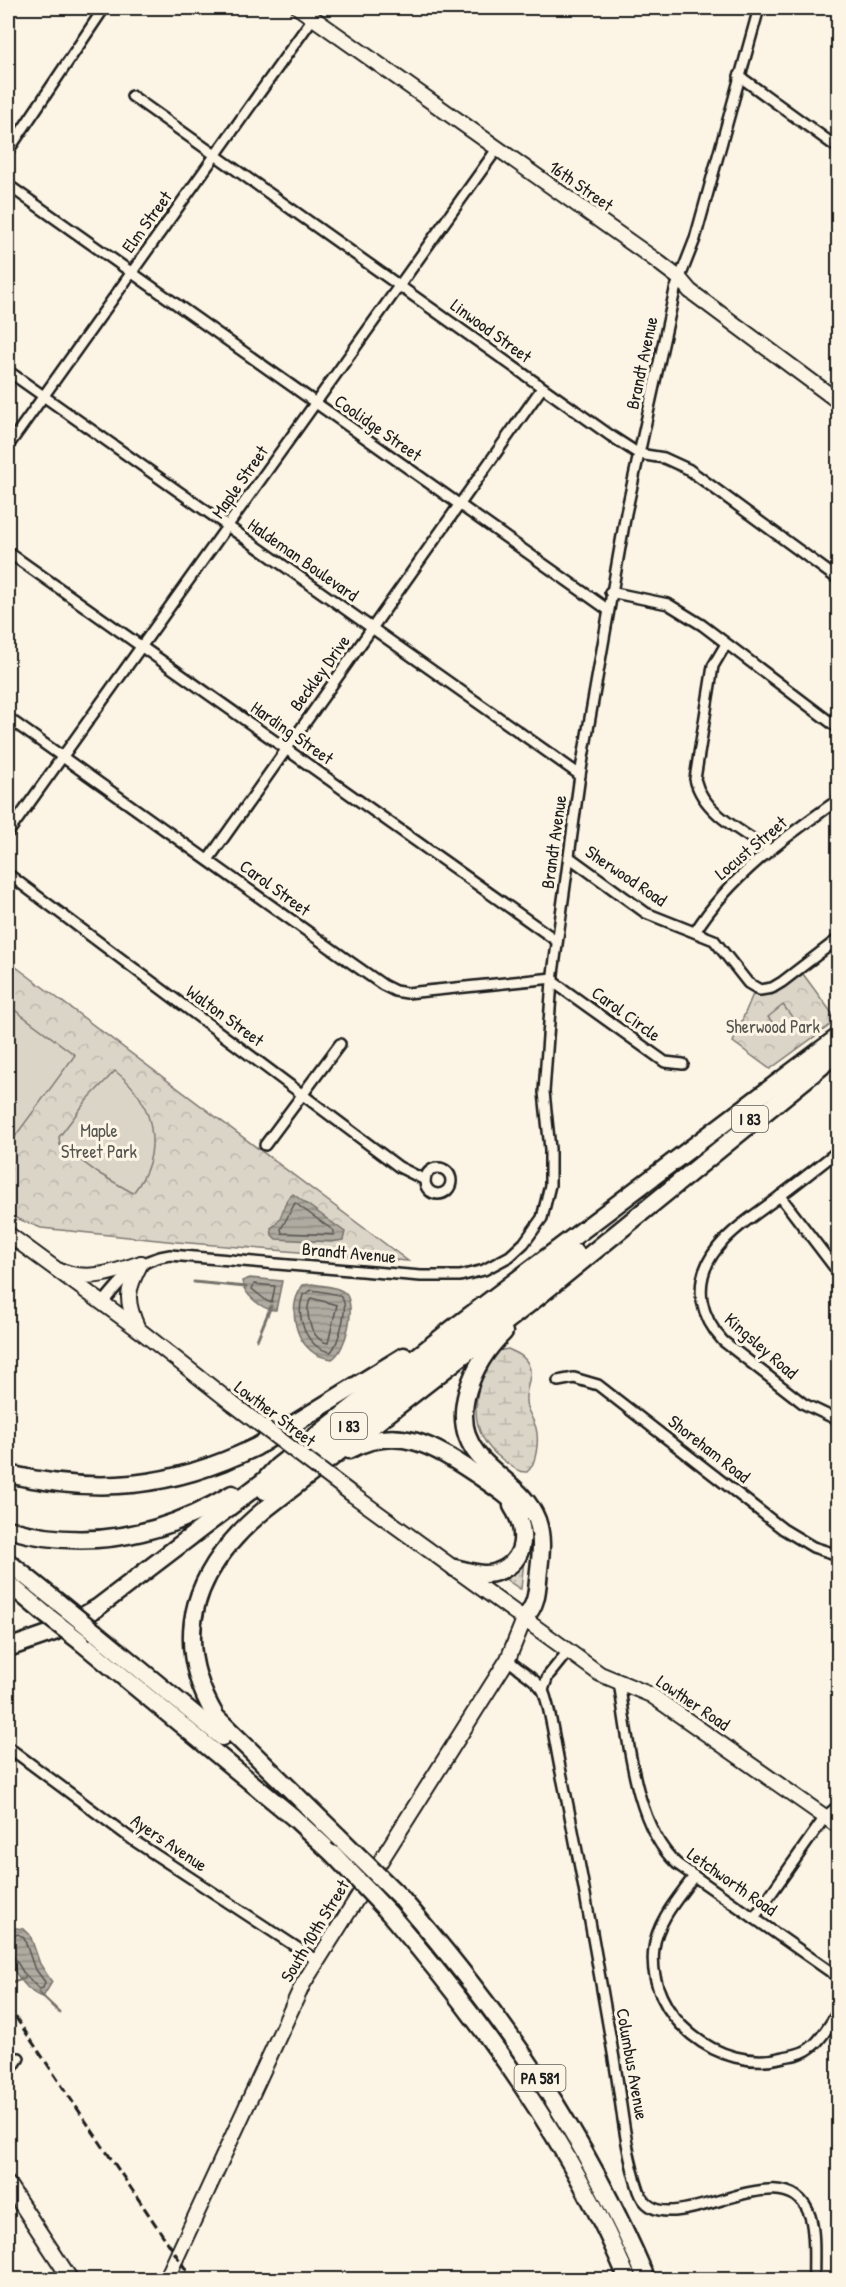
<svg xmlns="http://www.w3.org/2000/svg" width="846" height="2287" font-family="'Patrick Hand',sans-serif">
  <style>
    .grass { fill: url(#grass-dots); stroke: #7c7872; stroke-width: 1.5 }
    .wetland { fill: url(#wetland-marsh); stroke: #7c7872; stroke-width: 1.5 }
    .park { fill: url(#park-crowns); stroke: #7c7872; stroke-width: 1.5 }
    .pitch { fill: #dbd5c8; stroke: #7c7872; stroke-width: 1.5 }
    .water { fill: url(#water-rules); stroke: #75726c; stroke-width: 1.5 }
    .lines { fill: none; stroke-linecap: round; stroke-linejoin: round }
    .shore { stroke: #575551; stroke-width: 1.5 }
    .stream { stroke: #75726c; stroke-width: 3 }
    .street-casing { stroke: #1c1c1c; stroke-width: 14 }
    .secondary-casing { stroke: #1c1c1c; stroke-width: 18 }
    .highway-casing { stroke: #1c1c1c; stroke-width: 21 }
    .street { stroke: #fcf5e5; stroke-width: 9 }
    .secondary { stroke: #fcf5e5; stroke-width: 14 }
    .highway { stroke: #fcf5e5; stroke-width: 16 }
    .rail { stroke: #1c1c1c; stroke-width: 3; stroke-dasharray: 9 4.5; stroke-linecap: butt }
    .secondary-bridge-casing { stroke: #1c1c1c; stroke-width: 18; stroke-linecap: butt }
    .highway-bridge-casing { stroke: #1c1c1c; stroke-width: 21; stroke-linecap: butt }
    .secondary-bridge { stroke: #fcf5e5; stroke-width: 14 }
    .highway-bridge { stroke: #fcf5e5; stroke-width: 16 }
    .labels { text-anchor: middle; stroke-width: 6; stroke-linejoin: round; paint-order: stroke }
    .shield { fill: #fcf5e5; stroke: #5f5d58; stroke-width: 1.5 }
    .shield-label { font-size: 16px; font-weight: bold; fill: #1c1c1c }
    .street-label { font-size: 18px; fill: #1c1c1c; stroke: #fcf5e5 }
    .park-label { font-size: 18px; fill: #555450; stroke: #fcf5e5 }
  </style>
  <defs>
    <pattern id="grass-dots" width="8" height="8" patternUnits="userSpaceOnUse" patternTransform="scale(1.5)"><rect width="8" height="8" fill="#dbd5c8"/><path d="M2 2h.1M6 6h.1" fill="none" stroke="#bbb6ab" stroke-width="1.8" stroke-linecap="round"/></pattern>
    <pattern id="wetland-marsh" width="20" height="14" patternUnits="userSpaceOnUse" patternTransform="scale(1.5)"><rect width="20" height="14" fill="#dbd5c8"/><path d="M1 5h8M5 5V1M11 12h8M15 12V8" fill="none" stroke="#bbb6ab"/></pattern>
    <pattern id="park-crowns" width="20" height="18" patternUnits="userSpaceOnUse" patternTransform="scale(1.5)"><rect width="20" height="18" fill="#dbd5c8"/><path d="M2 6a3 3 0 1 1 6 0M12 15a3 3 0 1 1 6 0" fill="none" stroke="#bbb6ab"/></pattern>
    <pattern id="water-rules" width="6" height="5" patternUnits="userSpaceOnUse" patternTransform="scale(1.5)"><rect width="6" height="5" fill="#b0aba1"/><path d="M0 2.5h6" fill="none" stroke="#8e8a82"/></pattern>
  </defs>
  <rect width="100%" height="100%" fill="#fcf5e5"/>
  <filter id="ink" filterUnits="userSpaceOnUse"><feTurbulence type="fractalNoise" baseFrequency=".0167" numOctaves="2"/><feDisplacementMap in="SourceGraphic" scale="12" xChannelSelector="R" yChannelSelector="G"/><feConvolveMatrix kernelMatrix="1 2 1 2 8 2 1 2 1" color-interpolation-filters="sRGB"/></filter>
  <g filter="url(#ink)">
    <!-- grass -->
    <polygon class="grass" points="524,1559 521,1589 520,1589 501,1576"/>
    <!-- wetland -->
    <path class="wetland" d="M508,1349c9,4 17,7 21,17 4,9 -3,21 -3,31 -1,13 7,20 10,31 3,11 1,36 -9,44 -9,1 -17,-7 -24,-12 -39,-28 -31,-74 -6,-109z"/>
    <!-- park -->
    <g class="park">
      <polygon points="8,961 408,1261 177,1242 41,1228 8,1215"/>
      <polygon points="803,974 837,1020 770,1069 733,1042 753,994 772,995"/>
    </g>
    <!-- pitch -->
    <g class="pitch">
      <polygon points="8,1005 75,1055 8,1146"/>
      <polygon points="783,1005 796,1022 781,1033 768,1017"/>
      <path d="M115,1071c40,30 50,82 18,122l-35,-20 -38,-28 -1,-8 28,-37z"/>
    </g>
    <!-- water -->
    <g class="water">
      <path d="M293,1194l52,38 -2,8 -12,2 -55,-3 -4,-4 -1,-7c14,-8 10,-26 22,-34z"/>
      <path d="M250,1278l32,3 -6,29c-13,1 -33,-16 -34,-29z"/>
      <path d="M312,1284c10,2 25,2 33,9 12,11 1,59 -13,66 -5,-1 -13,-2 -18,-6 -21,-15 -26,-48 -11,-68z"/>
      <path d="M16,1928l8,1 6,6 10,29 12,18 -9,15c-14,-2 -30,-26 -35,-39 -2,-7 -1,-17 0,-25z"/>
    </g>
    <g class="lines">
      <!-- shore -->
      <g class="shore">
        <polygon points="295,1203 334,1231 334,1235 282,1233 281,1229"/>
        <polygon points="254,1284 275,1286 272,1302 268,1302 252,1289"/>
        <path d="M312,1290c8,2 22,2 29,7 9,8 -3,47 -10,55 -25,-4 -36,-35 -28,-57z"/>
        <path d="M311,1298l26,7 -9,38c-17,-3 -25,-32 -17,-45z"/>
        <polyline points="8,1938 18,1934 24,1938 34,1967 45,1982 43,1988 39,1989 23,1972 14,1957 8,1955"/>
      </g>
      <!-- stream -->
      <g class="stream">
        <polyline points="194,1282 246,1287"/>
        <polyline points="257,1340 271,1306"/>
        <polyline points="13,1982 25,1978"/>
        <polyline points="39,1993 59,2012"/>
      </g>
      <defs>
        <g id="street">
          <polyline points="739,76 838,148"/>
          <polyline points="132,96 611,436 639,454 664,458 688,469 838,579"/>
          <polyline points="8,151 104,8"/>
          <polyline points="8,185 607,609"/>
          <polyline points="8,371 580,775"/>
          <polyline points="8,446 313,18"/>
          <polyline points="8,552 557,941"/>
          <polyline points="610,592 668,604 702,625 838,728"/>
          <path d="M726,644l-13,22 -18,113c8,34 48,53 75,71"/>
          <polyline points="8,718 353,964 383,985 395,991 407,993 553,978"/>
          <polyline points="8,833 497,149"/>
          <polyline points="569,857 646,913 714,940 748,983 760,990 772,988 782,982 838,939"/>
          <polyline points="208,860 542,388"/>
          <polyline points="8,874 399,1167 425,1180"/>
          <path d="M695,932c35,-56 90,-95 143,-132"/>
          <polyline points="552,981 665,1062 683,1064"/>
          <polyline points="265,1145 340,1044"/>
          <path d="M838,1151c-19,15 -38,30 -58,45 -35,27 -86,54 -78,105 3,16 10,28 21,40l81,63 34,16"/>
          <circle cx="438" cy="1181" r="13"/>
          <polyline points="780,1196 838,1272"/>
          <path d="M102,1304c20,-25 36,-45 68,-49l251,21h39l24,-6 26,-14 14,-13 18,-25 8,-33v-36l-6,-57 8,-111 28,-206 46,-262 49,-223 20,-51 64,-231"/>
          <polyline points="558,1381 574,1378 598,1385 783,1529 813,1547 838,1555"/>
          <path d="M508,1659c9,11 25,17 34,30 7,10 15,67 19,83 20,93 36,187 52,281 8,44 11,94 26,138 22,63 146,-49 171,25 6,19 3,44 4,64"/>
          <path d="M619,1682c9,55 15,143 58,182l161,113"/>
          <polyline points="543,1690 548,1676 569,1650"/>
          <polyline points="8,1747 133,1840 316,1960"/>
          <path d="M694,1876c-15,21 -37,45 -40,72 -9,68 66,127 130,109 9,-2 19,-3 26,-9 12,-8 20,-25 28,-36"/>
          <polyline points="754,1918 825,1817 838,1806"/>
          <polyline points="8,2074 19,2058"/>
        </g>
        <g id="secondary">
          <polyline points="299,8 654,259 679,278 690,291 838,401"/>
          <polyline points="8,1234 138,1329 233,1404"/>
          <path d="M65,1272c26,9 50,0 76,-9"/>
          <path d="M138,1329c-13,-29 -12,-38 3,-66"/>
          <polyline points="353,1495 600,1674 651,1695 838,1826"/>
          <polyline points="8,2184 71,2280"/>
          <polyline points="166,2280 303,1984 508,1659 525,1617"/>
        </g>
        <g id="highway">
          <polyline points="813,1072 838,1053"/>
          <path d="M504,1332c-31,30 -57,85 -26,123 19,23 48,36 59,65 6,17 4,33 2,50 -2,18 -1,34 -14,47"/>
          <path d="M349,1450c50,-27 86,-3 127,24 16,11 35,23 47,38"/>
          <path d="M8,1474c90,21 164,14 248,-27l148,-91"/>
          <polyline points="265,1491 576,1253"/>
          <path d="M8,1529c79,23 154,7 224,-35"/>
          <polyline points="8,1562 59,1603"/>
          <path d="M455,1568c14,3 29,9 42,4 31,-11 30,-43 15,-66"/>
          <polyline points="8,1583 46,1615"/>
          <polyline points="96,1633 222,1737"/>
          <polyline points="81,1642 293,1817 333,1854"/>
          <polyline points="8,1648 54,1632 97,1608 265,1480 278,1466 452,1329 838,1037"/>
          <path d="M338,1836l-122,-119c-48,-81 -20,-150 47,-206l275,-214 284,-231"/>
          <path d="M400,1897c105,121 184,235 247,383"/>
          <path d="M389,1913c95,111 182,230 239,367"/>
        </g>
      </defs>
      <!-- street casing -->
      <use href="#street" class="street-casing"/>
      <!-- secondary casing -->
      <use href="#secondary" class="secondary-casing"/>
      <!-- highway casing -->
      <use href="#highway" class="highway-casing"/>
      <!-- street -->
      <use href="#street" class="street"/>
      <!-- secondary -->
      <use href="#secondary" class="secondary"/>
      <!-- highway -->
      <use href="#highway" class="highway"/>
      <!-- rail -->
      <polyline class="rail" points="8,2006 193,2280"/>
      <defs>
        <polyline id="secondary-bridge" points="233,1404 353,1495"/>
        <g id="highway-bridge">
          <polyline points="59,1603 96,1633"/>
          <polyline points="46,1615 81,1642"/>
          <polyline points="338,1836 400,1897"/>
          <polyline points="333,1854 389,1913"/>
        </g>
      </defs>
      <!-- secondary-bridge casing -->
      <use href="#secondary-bridge" class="secondary-bridge-casing"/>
      <!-- highway-bridge casing -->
      <use href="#highway-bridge" class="highway-bridge-casing"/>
      <!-- secondary-bridge -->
      <use href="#secondary-bridge" class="secondary-bridge"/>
      <!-- highway-bridge -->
      <use href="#highway-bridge" class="highway-bridge"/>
    </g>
  </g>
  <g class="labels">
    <!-- shield labels -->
    <g class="shield">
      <rect x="732" y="1106" width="36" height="26" rx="4.5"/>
      <rect x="331" y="1413" width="36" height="26" rx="4.5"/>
      <rect x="514.5" y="2065" width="51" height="26" rx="4.5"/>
    </g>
    <g class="shield-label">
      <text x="750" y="1125">I 83</text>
      <text x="349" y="1432">I 83</text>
      <text x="540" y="2084">PA 581</text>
    </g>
    <!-- street labels -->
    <g class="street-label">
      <text transform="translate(581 186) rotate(35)" y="6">16th Street</text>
      <text transform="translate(147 222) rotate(-54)" y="6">Elm Street</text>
      <text transform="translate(491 331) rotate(36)" y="6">Linwood Street</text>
      <text transform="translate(642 363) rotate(-78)" y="6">Brandt Avenue</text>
      <text transform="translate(378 428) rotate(35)" y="6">Coolidge Street</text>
      <text transform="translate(240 482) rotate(-55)" y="6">Maple Street</text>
      <text transform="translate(303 560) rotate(35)" y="6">Haldeman Boulevard</text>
      <text transform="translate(320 673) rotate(-54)" y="6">Beckley Drive</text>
      <text transform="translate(292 733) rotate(35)" y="6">Harding Street</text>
      <text transform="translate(554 842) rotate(-82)" y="6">Brandt Avenue</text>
      <text transform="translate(751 848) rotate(-40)" y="6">Locust Street</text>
      <text transform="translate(626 876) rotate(34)" y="6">Sherwood Road</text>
      <text transform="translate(275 888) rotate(36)" y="6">Carol Street</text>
      <text transform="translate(626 1014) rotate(36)" y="6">Carol Circle</text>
      <text transform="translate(225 1016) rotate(36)" y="6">Walton Street</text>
      <text transform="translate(349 1253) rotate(5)" y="6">Brandt Avenue</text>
      <text transform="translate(761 1346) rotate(41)" y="6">Kingsley Road</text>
      <text transform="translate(275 1414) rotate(37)" y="6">Lowther Street</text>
      <text transform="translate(709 1449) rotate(38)" y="6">Shoreham Road</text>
      <text transform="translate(693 1703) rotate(34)" y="6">Lowther Road</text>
      <text transform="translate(169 1843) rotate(34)" y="6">Ayers Avenue</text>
      <text transform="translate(732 1882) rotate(35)" y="6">Letchworth Road</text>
      <text transform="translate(315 1931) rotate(-59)" y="6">South 10th Street</text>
      <text transform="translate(632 2064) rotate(80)" y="6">Columbus Avenue</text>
    </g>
    <!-- park labels -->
    <g class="park-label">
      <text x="773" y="1033">Sherwood Park</text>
      <text x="99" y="1137">Maple<tspan x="99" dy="21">Street Park</tspan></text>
    </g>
  </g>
  <!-- margin -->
  <rect width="846" height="2287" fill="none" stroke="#fcf5e5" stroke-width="30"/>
  <rect x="15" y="15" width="816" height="2257" fill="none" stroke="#1c1c1c" stroke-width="2" filter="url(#ink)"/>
</svg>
